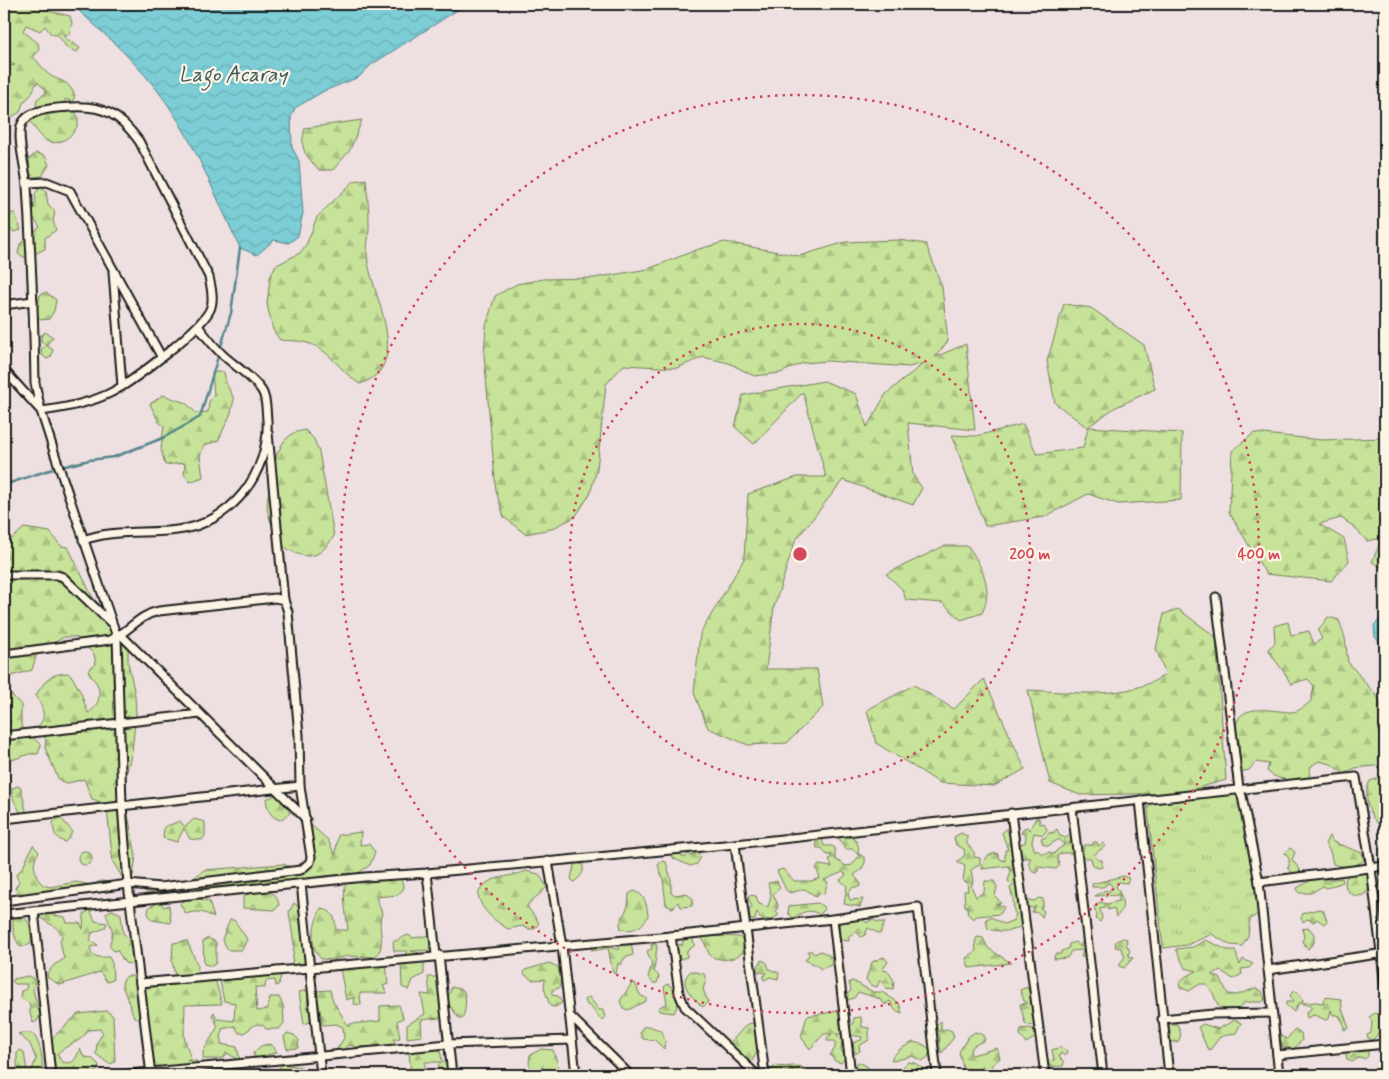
<svg xmlns="http://www.w3.org/2000/svg" width="1389" height="1079" font-family="Mynerve,sans-serif">
  <style>
    .grass { fill: url(#grass-tufts); stroke: #727f5a }
    .forest { fill: url(#forest-firs); stroke: #727f5a }
    .water { fill: url(#water-waves); stroke: #56868b }
    .lines { fill: none; stroke-linecap: round; stroke-linejoin: round }
    .stream { stroke: #56868b; stroke-width: 2.5 }
    .minor-casing { stroke: #1c1c1c; stroke-width: 11 }
    .minor { stroke: #fcf5e5; stroke-width: 7 }
    .ring { fill: none; stroke: #d1495b; stroke-width: 2.5; stroke-dasharray: 2.5 5 }
    .labels { text-anchor: middle; stroke-width: 4.5; stroke-linejoin: round; paint-order: stroke }
    .water-label { font-size: 21px; font-style: italic; fill: #3e5a5d; stroke: #fcf5e5 }
    .centre { fill: #d1495b; stroke: #fcf5e5; stroke-width: 2.5 }
    .ring-label { font-size: 15px; text-anchor: middle; font-weight: bold; fill: #d1495b; stroke: #fcf5e5; stroke-width: 4.5; stroke-linejoin: round; paint-order: stroke }
  </style>
  <defs>
    <pattern id="grass-tufts" width="24" height="20" patternUnits="userSpaceOnUse" patternTransform="scale(1.25)"><rect width="24" height="20" fill="#c7e299"/><path d="M3 7l-1-3M5 7V3M7 7l1-3M15 17l-1-3M17 17v-4M19 17l1-3" fill="none" stroke="#aac183"/></pattern>
    <pattern id="forest-firs" width="22" height="20" patternUnits="userSpaceOnUse" patternTransform="scale(1.25)"><rect width="22" height="20" fill="#c7e299"/><path d="M5 1l3.5 6h-7zM16 11l3.5 6h-7z" fill="#aac183"/></pattern>
    <pattern id="water-waves" width="16" height="10" patternUnits="userSpaceOnUse" patternTransform="scale(1.25)"><rect width="16" height="10" fill="#7ccdd5"/><path d="M0 5q4-4 8 0t8 0" fill="none" stroke="#6bafb6"/></pattern>
  </defs>
  <rect width="100%" height="100%" fill="#eedfe1"/>
  <filter id="ink" filterUnits="userSpaceOnUse"><feTurbulence type="fractalNoise" baseFrequency=".02" numOctaves="2"/><feDisplacementMap in="SourceGraphic" scale="10" xChannelSelector="R" yChannelSelector="G"/><feConvolveMatrix kernelMatrix="1 2 1 2 8 2 1 2 1" color-interpolation-filters="sRGB"/></filter>
  <g filter="url(#ink)">
    <!-- grass -->
    <polygon class="grass" points="1246,792 1258,914 1250,919 1248,936 1242,946 1230,945 1212,934 1187,945 1163,948 1147,802"/>
    <!-- forest -->
    <g class="forest">
      <path d="M4,4h36l9,7 21,5 2,7 -3,12 -5,-1v3l16,11 -3,4 -10,-4 -9,-13 -7,-1 -6,-8 -5,5 -14,-6 -3,6 15,12 1,6 -6,8c6,5 9,11 14,16 12,10 20,4 28,23l-3,6 -6,-3 -2,3c3,4 10,7 12,11 10,14 -15,36 -29,28 -7,-4 -13,-15 -18,-21l7,-13 1,-8 9,-6 -1,-4 -8,-7 -6,13 -8,8 -3,9 -8,5 -7,-2 -1,-3v-45l11,-2 -11,-4z"/>
      <path d="M362,120l-12,30 -17,20h-14c-14,-16 -20,-20 -14,-42z"/>
      <polygon points="36,153 45,156 49,165 42,176 34,177 30,173 29,159"/>
      <path d="M366,179c1,14 3,28 3,42 1,14 -4,27 -1,41 6,37 45,104 -8,122 -19,-11 -31,-36 -53,-41 -8,-3 -19,-2 -27,-3l-7,-10 -6,-26 3,-26 5,-12 25,-13 7,-10 10,-26 37,-36z"/>
      <polygon points="41,186 46,191 48,204 55,212 53,221 56,230 45,238 45,249 26,258 18,254 20,244 40,227 33,217 33,207 36,203 35,194"/>
      <polygon points="12,213 15,213 21,230 14,232 4,225"/>
      <polygon points="899,240 926,244 942,287 948,341 935,357 966,344 975,430 908,423 913,475 922,488 913,505 843,480 795,541 774,607 766,669 817,669 823,707 787,743 748,745 708,728 694,693 700,634 744,559 748,494 797,477 826,477 803,392 754,444 735,427 743,395 824,381 856,394 867,427 886,394 924,363 909,367 828,361 803,363 780,373 754,376 729,363 703,357 677,368 624,365 606,384 597,469 590,494 575,517 551,529 525,534 504,517 496,491 484,355 486,326 495,296 517,284 543,279 594,278 648,269 699,249 725,242 799,256 846,242"/>
      <polygon points="46,292 56,300 54,311 49,319 41,320 36,316 40,295"/>
      <polygon points="1064,304 1091,308 1144,345 1155,389 1114,408 1088,427 1182,433 1181,500 1118,504 1088,494 1044,517 985,526 952,435 976,436 1023,424 1037,454 1083,448 1088,428 1055,403 1047,361"/>
      <polygon points="45,332 53,337 46,345 53,350 51,357 47,359 42,355 41,349 46,345 41,341 41,336"/>
      <polygon points="212,372 224,372 226,383 234,399 231,413 218,441 204,445 200,456 203,477 190,482 184,474 185,463 165,465 161,449 164,426 159,422 150,404 163,395 186,403 196,413 208,412 209,402 214,395"/>
      <path d="M305,430l9,9 5,13 15,84c-16,26 -30,24 -53,9l-11,-25 -3,-12 1,-12 9,-42 7,-13 9,-8z"/>
      <polygon points="1254,433 1322,440 1385,438 1385,569 1372,562 1382,538 1367,541 1353,526 1341,518 1319,524 1344,539 1349,561 1331,581 1266,574 1229,512 1232,451"/>
      <path d="M24,528l26,4 11,14 7,1 24,49 26,33 10,19v14l7,33 1,18 -4,38 -8,33v10l12,62 -3,20 -11,1 -9,-15 -6,-52 -4,-7 -11,-4 -8,-20 -16,4 -6,-1 -4,-4 -13,-30 1,-8 -7,-15c9,-10 2,-19 -3,-30 9,-14 14,-22 32,-22l5,5 8,15 7,20c10,-6 14,-18 9,-29 -3,-5 -7,-8 -9,-14l8,-6 -2,-10 -18,-17h-12l-27,16 -5,17 -28,8v-81l2,-2 -2,-49z"/>
      <path d="M944,546h24c14,21 26,42 14,67l-21,7 -18,-17 -37,-3 -4,-11 -16,-15z"/>
      <path d="M1178,609l38,28 10,143 -46,13 -100,2 -30,-12 -22,-93c45,2 100,11 138,-16l-10,-25 8,-35z"/>
      <path d="M1328,617l11,3 6,18 3,24 37,44v59l-30,3 -11,6 -13,-10 -12,-3 -8,5 -2,12c-16,2 -30,4 -42,-7l2,-7 -13,-2 -7,8 -9,2 -8,-21 8,-5c-1,-6 -4,-14 -4,-19 2,-26 40,-15 55,-15 8,0 14,-6 20,-11l3,-15 -6,-7 -17,5c-6,-13 -16,-22 -23,-35l7,-6 -1,-17 14,-4 3,13 18,-4 5,13 8,-5 -4,-8z"/>
      <polygon points="984,679 1025,769 994,786 940,783 876,743 867,710 914,685 954,709"/>
      <polygon points="12,695 21,705 21,726 41,745 38,754 29,754 12,760 4,738 4,727 7,728 11,723 4,710 4,696"/>
      <path d="M1381,777l4,2v49c-16,-6 -23,-32 -15,-47z"/>
      <path d="M18,786l3,2 6,27 -6,4c0,-12 -10,-16 -9,-31z"/>
      <path d="M278,794l8,8 4,11 -10,7c-11,-4 -12,-10 -14,-21z"/>
      <path d="M60,817l12,14 -2,6 -5,5c-11,-4 -11,-9 -12,-20z"/>
      <polygon points="1036,818 1039,818 1040,824 1044,823 1047,830 1043,835 1034,833 1032,842 1035,851 1037,849 1042,854 1050,852 1054,854 1056,851 1064,845 1059,839 1048,846 1043,844 1041,838 1045,838 1050,832 1052,833 1057,829 1060,836 1066,838 1070,835 1071,841 1068,844 1073,842 1076,856 1073,857 1072,853 1062,853 1057,856 1059,866 1056,869 1039,867 1037,873 1033,872 1028,863 1031,858 1021,858 1017,847 1019,844 1025,843 1026,835 1021,833 1024,828 1027,827 1029,830"/>
      <polygon points="194,819 205,822 205,836 202,840 190,839 184,828 177,842 163,838 164,827 180,821 185,827"/>
      <path d="M311,825l17,15 7,15 3,-20 23,-3 -1,13 9,-1 6,8 -5,13 -13,9 44,5 3,9 -6,7 -22,2 6,16c-6,15 6,32 -7,44l-28,-1 -14,4 -12,-1c-14,-16 -7,-34 0,-51 13,4 14,9 15,22h12c-2,-19 -8,-42 2,-57l-62,8h-19l-13,4 -65,3 -22,7 -9,-3h-15l3,-11 20,4 21,-3 15,-12 79,-6 17,7c18,-18 12,-24 11,-46z"/>
      <path d="M1009,826l14,98c-9,9 -23,8 -35,5l-2,-10 5,-2 13,7 10,-4 2,-6 -2,-2 -1,-14 -3,-10 3,-2 -5,-5 3,-10 -3,-5 -26,3c1,-9 5,-15 15,-16l3,6 5,2v-11h3l-6,-17z"/>
      <polygon points="961,833 967,836 967,844 974,852 974,857 980,858 980,864 971,870 973,882 971,886 976,897 984,892 985,881 994,881 997,887 995,896 1001,903 996,904 1004,907 1000,914 977,916 973,919 967,913 968,907 965,906 964,891 968,891 967,882 963,881 965,866 957,862 965,855 964,849 956,845 954,837"/>
      <path d="M838,836c11,0 23,2 20,17l7,5v5l-4,7 -7,5 7,9 -2,3h-6l-5,7 2,6 13,-1 -3,8 -16,-3 3,-18 -7,-6 6,-5 -3,-3 -19,8 4,2 -4,12 -6,-1 -1,4 -12,-8 -15,4 -4,-3 -9,-19 6,-2 11,12h17l9,-3 -4,-10 3,-3 13,2 -3,-8 3,-3 -6,-2 -4,-6h-5l-2,-9h7l2,7h8l3,2v11l11,7 6,-1 7,-9 -6,-7h-8z"/>
      <path d="M1329,836l4,6 29,11 2,7c-8,7 -22,8 -31,4l-3,-13 -5,-7z"/>
      <polygon points="1094,842 1097,842 1098,846 1104,843 1105,846 1094,855 1098,860 1102,860 1102,867 1099,868 1093,866 1091,858 1085,858 1082,855 1084,845 1092,845"/>
      <polygon points="33,845 39,852 36,856 34,865 37,878 43,885 50,887 76,882 91,885 101,881 117,883 20,896 15,888 19,882 16,875 23,867"/>
      <polygon points="1290,848 1295,852 1292,860 1300,869 1299,873 1294,874 1287,868 1289,867 1289,859 1285,853"/>
      <circle cx="85" cy="858" r="7"/>
      <polygon points="672,851 676,851 685,858 688,854 693,856 697,852 701,857 697,864 690,866 673,858"/>
      <polygon points="662,861 666,862 671,879 671,893 676,895 686,893 693,899 692,906 681,907 678,902 673,908 666,905 663,879 658,865"/>
      <path d="M577,863l6,2c1,9 -2,11 -9,17l-3,-3 3,-14z"/>
      <circle cx="1358" cy="883" r="13"/>
      <path d="M526,871l13,3 8,13c-6,8 -15,11 -20,19l12,17 -5,6h-6l-6,-3 -14,3c-14,-9 -26,-17 -30,-34 7,-21 31,-16 48,-24z"/>
      <polygon points="1322,874 1329,880 1342,878 1343,882 1327,888 1323,886 1311,893 1299,893 1297,888"/>
      <path d="M1385,875v30l-2,2 -3,-2c-3,-10 -3,-23 5,-30z"/>
      <path d="M1123,876l6,2 -2,5 -8,-1 -3,4c6,10 11,22 0,31l-2,-9 -6,2 -2,-3 -6,2 2,9 -2,4 -4,-3 1,-4 -3,-8 6,-5 7,2 12,-3v-6l-24,1 11,-6 3,2 3,-6 -3,-3 -6,4h-11v-3z"/>
      <polygon points="777,881 780,888 773,894 778,905 776,912 779,915 771,920 761,919 757,912 755,920 750,920 749,911 752,906 749,901 749,895 756,896 759,904 768,907 771,896 768,883"/>
      <path d="M255,890c12,5 20,-3 24,15l-4,5 -32,-2v-11z"/>
      <path d="M634,891c11,3 13,14 14,25 -5,11 -15,16 -27,13l-1,-6 8,-17 1,-12z"/>
      <path d="M195,898l14,3 5,17c-9,-6 -17,-8 -28,-4l-6,-10 4,-5z"/>
      <polygon points="1038,898 1043,899 1043,906 1040,908 1044,911 1042,917 1039,913 1032,912 1036,906 1033,908 1025,907 1025,900 1035,901"/>
      <polygon points="160,902 164,907 169,905 171,923 152,920 148,914 149,907"/>
      <polygon points="294,903 298,906 305,963 292,965 294,944 289,912"/>
      <path d="M818,903l7,5 -5,7c-10,-7 -18,-3 -27,3l-5,-5 1,-7z"/>
      <polygon points="1319,909 1323,910 1327,921 1324,924 1317,919 1314,922 1307,919 1303,922 1301,919 1303,913"/>
      <path d="M90,910l5,11 12,2 -2,5 -13,5 -2,7 8,5 -8,2 2,7 6,3h11l3,6 1,17 -6,2 -7,-10 -40,13 -12,-7 -1,-4 7,-9 10,-6 -4,-18 2,-5c-4,-11 -14,-11 -22,-19l2,-4 23,4 2,6h13l3,6 1,-15z"/>
      <path d="M112,910l9,4 2,19 5,5 7,23 -5,3 -5,-1 -8,-13 -3,1 -5,-5c7,-20 1,-17 -3,-33z"/>
      <path d="M20,914c11,7 12,18 11,30l-10,3c-7,-7 -11,-24 -6,-32z"/>
      <polygon points="859,916 867,923 872,919 877,922 885,922 880,934 868,928 865,935 861,937 856,931 848,937 849,941 840,940 839,924 846,917"/>
      <polygon points="230,920 234,920 247,939 242,950 228,950 222,939"/>
      <polygon points="1309,928 1314,934 1314,943 1308,949 1302,941 1304,937 1302,929"/>
      <polygon points="408,935 413,938 432,935 432,950 411,951 424,954 424,974 413,980 409,990 402,987 401,962 407,951 394,951 393,942"/>
      <polygon points="691,936 695,945 687,951 687,957 680,959 676,947 680,944 682,945 684,939"/>
      <path d="M725,936l14,1 5,4 -2,12c-10,8 -21,8 -32,3l-8,-19z"/>
      <polygon points="977,937 983,938 988,948 1011,963 969,968 966,958 976,951 975,942"/>
      <polygon points="208,938 216,942 216,963 212,966 204,964 203,941"/>
      <polygon points="1123,938 1127,939 1126,944 1130,951 1128,954 1130,957 1133,958 1124,968 1119,966 1125,956 1121,948 1115,947 1116,941"/>
      <polygon points="621,939 631,942 633,955 624,958 621,965 618,963 616,974 613,973 608,948 592,951 592,947 610,944 608,947 619,950"/>
      <polygon points="1206,940 1227,950 1235,950 1240,965 1243,959 1253,964 1249,968 1241,969 1242,974 1233,979 1220,970 1212,975 1220,978 1228,994 1237,995 1256,988 1262,991 1265,1000 1262,1002 1245,1002 1238,1010 1229,1012 1218,1006 1213,993 1206,984 1200,984 1189,991 1180,987 1179,984 1185,977 1197,971 1185,968 1176,949 1193,947"/>
      <polygon points="187,941 198,966 197,977 176,980 172,961 173,943"/>
      <polygon points="1075,942 1081,947 1081,943 1086,943 1088,957 1081,957 1083,950 1071,951 1067,958 1054,959 1055,954 1061,954 1061,951 1068,949 1069,944"/>
      <polygon points="655,943 657,946 654,971 659,976 657,983 653,983 648,977 652,964 647,951 652,949 651,944"/>
      <path d="M808,951h4l2,3 7,-3 11,6 -1,8 -10,4c-5,-5 -11,-6 -16,-9l4,-5z"/>
      <polygon points="884,957 888,962 882,970 888,971 894,981 893,989 886,988 880,980 877,987 870,985 866,979 872,962"/>
      <polygon points="762,960 767,963 769,969 779,973 778,979 770,977 764,980 763,977 767,973 758,972 757,968"/>
      <polygon points="386,962 388,984 383,986 387,993 360,993 361,1005 354,1004 355,997 346,1000 340,968"/>
      <polygon points="549,963 558,967 561,982 559,988 552,990 552,995 558,996 562,1003 555,1007 550,1006 544,988 545,979 532,980 524,974 525,970"/>
      <path d="M691,971l13,3 2,6 -3,9 5,13 -5,5c-10,-9 -27,-24 -12,-36z"/>
      <polygon points="271,975 281,975 279,984 276,986 275,980 266,981 265,988 255,987 257,1011 268,1009 270,997 279,997 283,1005 284,1023 279,1029 266,1029 263,1025 256,1024 244,1033 239,1033 235,1026 222,1029 221,1044 237,1047 240,1061 227,1053 225,1057 217,1059 203,1059 203,1052 218,1026 212,1015 214,1012 217,1019 234,1021 235,1003 224,1001 220,981"/>
      <polygon points="28,976 36,980 33,990 40,1015 37,1021 33,1023 30,1013 30,1004 20,997 21,991 26,989 27,984 15,984 12,981 14,979"/>
      <path d="M127,976h5l3,4 5,30 2,-16 6,-7c22,0 45,-6 67,-8l7,25 -37,1 -1,32 7,22 -4,2 8,-1 13,10 14,-2 1,7h-71l2,-10 -8,-16 -6,-37 -2,6 -4,-1 -12,-32 1,-5z"/>
      <path d="M428,977h8l9,10 2,13 5,-13 11,3c4,7 3,21 -1,29l-4,-2 -10,-14 1,11 -10,4 -18,2 1,16 -15,2v-13l18,-11 -4,-20 9,1z"/>
      <polygon points="853,981 873,992 882,992 899,1003 902,1013 895,1010 890,1001 885,1005 880,999 858,992 854,998 848,1000 846,995 851,991 849,982"/>
      <polygon points="632,983 635,983 640,995 646,998 646,1001 628,1010 623,1008 620,1001"/>
      <polygon points="668,984 673,988 678,1004 674,1013 659,1011 658,1008 667,1003 664,987"/>
      <polygon points="1027,987 1031,995 1034,1024 1031,1026 1025,1023 1020,1004 1028,1003 1024,1001 1020,990"/>
      <polygon points="309,990 307,1003 311,1013 310,1022 304,1024 299,992"/>
      <polygon points="330,990 333,1001 349,1027 350,1024 380,1021 380,1006 399,1005 403,1018 397,1021 400,1038 394,1039 395,1046 354,1047 352,1045 347,1046 342,1052 337,1049 344,1038 343,1027 336,1024 323,1025 316,991"/>
      <polygon points="1295,990 1303,1000 1302,1003 1317,1002 1324,1004 1323,1001 1325,997 1341,999 1342,1009 1349,1028 1344,1030 1343,1022 1338,1015 1333,1015 1331,1010 1329,1019 1326,1020 1314,1015 1307,1018 1306,1012 1311,1009 1311,1006 1299,1003 1294,1012 1286,1005 1286,1002 1293,1002 1290,995"/>
      <polygon points="589,997 599,1010 603,1010 605,1018 601,1020 591,1007 587,1005 585,1000"/>
      <path d="M107,1011l6,5 2,46 -6,2 -13,-10 1,-12 6,-9 -3,-4 -12,1c-6,13 -22,14 -31,24l5,8c13,3 14,-3 18,-14l3,8 10,3 6,6 -1,5 -5,3c-13,-3 -26,2 -41,2l-3,-34 29,-27z"/>
      <polygon points="839,1011 841,1034 836,1034 842,1039 841,1050 846,1058 841,1063 835,1061 830,1055 835,1048 835,1041 827,1041 827,1038 832,1034 824,1034 810,1049 801,1037 807,1016"/>
      <polygon points="1375,1013 1382,1016 1384,1026 1373,1040 1368,1038 1367,1035 1371,1033 1372,1021 1369,1017"/>
      <polygon points="861,1017 862,1027 869,1028 869,1040 859,1046 860,1051 855,1054 853,1043 861,1040 862,1037 851,1035 849,1026 853,1024 854,1018"/>
      <polygon points="1235,1020 1241,1023 1236,1033 1220,1037 1210,1050 1207,1048 1198,1027 1203,1024 1218,1029"/>
      <polygon points="941,1021 941,1031 947,1029 952,1031 954,1037 942,1053 939,1044 940,1036 934,1031 935,1025"/>
      <polygon points="753,1023 758,1027 757,1052 751,1063 738,1056 730,1043 747,1024"/>
      <path d="M1169,1024h8c4,7 5,13 0,19l-6,-2z"/>
      <polygon points="649,1026 662,1031 665,1042 664,1049 655,1040 643,1039 640,1033 643,1027"/>
      <polygon points="1028,1028 1033,1029 1036,1037 1026,1043 1020,1035 1021,1029"/>
      <polygon points="1295,1029 1301,1033 1302,1040 1294,1049 1282,1047 1280,1036 1287,1039"/>
      <polygon points="975,1032 982,1034 985,1040 973,1046 970,1052 972,1055 997,1048 1000,1058 991,1066 995,1071 1004,1070 1005,1075 982,1075 976,1070 963,1068 959,1052 969,1036"/>
      <path d="M21,1033h11c10,11 11,28 10,42h-25v-22l3,-3 4,2 3,20 5,-2 4,-11 -6,-15 -12,-10z"/>
      <polygon points="287,1033 294,1035 299,1040 298,1048 287,1049 284,1037"/>
      <polygon points="913,1042 925,1045 930,1050 928,1057 922,1061 912,1056 893,1061 891,1059 899,1050"/>
      <polygon points="268,1044 272,1045 277,1052 255,1059 253,1053 261,1046"/>
      <polygon points="1060,1047 1067,1051 1065,1056 1061,1053 1059,1057 1064,1062 1063,1066 1051,1067 1047,1061 1054,1060 1052,1050"/>
      <polygon points="1363,1048 1368,1050 1368,1056 1365,1059 1360,1057 1352,1062 1347,1059 1345,1050"/>
      <polygon points="434,1049 440,1049 442,1061 447,1065 448,1075 440,1075 441,1070 438,1066 441,1062 425,1062 425,1075 401,1075 411,1074 409,1052"/>
      <polygon points="541,1049 553,1050 560,1071 553,1075 535,1075 529,1064 530,1055"/>
      <polygon points="858,1062 867,1066 873,1075 855,1075 854,1069"/>
      <polygon points="908,1062 914,1063 925,1069 938,1069 948,1075 903,1075 903,1067"/>
      <polygon points="283,1064 301,1067 312,1075 279,1075 278,1069"/>
      <path d="M775,1065c7,4 19,-1 27,2l2,5 -5,3 -4,-3 -26,3z"/>
    </g>
    <!-- water -->
    <g class="water">
      <path d="M71,4h396l-96,61 -12,12 -35,14 -29,17 -4,9 1,30 7,14 4,52 -5,23 -9,7 -15,-3 -17,15 -17,-7c-22,-46 -45,-105 -74,-146 -26,-37 -61,-68 -95,-98z"/>
      <polygon points="1385,614 1385,648 1375,637 1374,625"/>
    </g>
    <g class="lines">
      <!-- stream -->
      <polyline class="stream" points="4,485 46,471 89,460 114,457 163,438 200,417 231,313 240,248"/>
      <defs>
        <g id="minor">
          <polyline points="27,183 47,182 70,191 161,356"/>
          <polyline points="4,259 5,255"/>
          <polyline points="113,272 122,386"/>
          <polyline points="4,305 33,301"/>
          <path d="M4,370l37,41c24,-3 51,-8 73,-20 19,-10 92,-65 97,-84 3,-10 0,-20 -2,-30l-70,-136c-19,-26 -35,-36 -67,-34 -15,1 -45,1 -51,19 -4,14 5,44 6,60 4,65 7,131 8,197l6,28 15,47 61,179 5,168 6,79 23,191"/>
          <path d="M83,540c32,-11 62,-6 94,-10 54,-6 93,-57 90,-110 -1,-9 0,-21 -5,-29 -9,-14 -27,-25 -39,-36 -10,-9 -17,-19 -25,-29"/>
          <polyline points="4,575 57,575 63,577 110,622"/>
          <polyline points="1216,597 1239,789 1242,796 1259,882 1279,1075"/>
          <polyline points="120,634 306,819"/>
          <path d="M4,654l106,-14c18,-7 28,-25 49,-29l116,-13 9,2"/>
          <polyline points="4,736 200,714"/>
          <polyline points="1140,800 1169,1075"/>
          <polyline points="1072,808 1103,1075"/>
          <polyline points="1011,813 1045,1075"/>
          <polyline points="4,819 300,786"/>
          <polyline points="735,844 765,1075"/>
          <polyline points="548,861 562,946 576,1075"/>
          <polyline points="427,873 436,955"/>
          <polyline points="1259,882 1385,866"/>
          <polyline points="301,883 321,1075"/>
          <polyline points="4,901 128,884 160,887 301,870 310,862 311,857 300,786 299,735 288,612 284,600 268,433"/>
          <polyline points="34,911 51,1075"/>
          <polyline points="4,914 365,877 427,873 735,844 1356,777 1371,868 1385,986"/>
          <polyline points="833,919 851,1075"/>
          <polyline points="671,936 679,993 685,1007 757,1075"/>
          <polyline points="439,955 452,1075"/>
          <polyline points="1268,970 1385,953"/>
          <polyline points="140,983 671,936 833,919 918,907 937,1075"/>
          <polyline points="570,1016 630,1075"/>
          <polyline points="1162,1019 1213,1014 1272,1013"/>
          <polyline points="1277,1055 1385,1044"/>
          <polyline points="120,1075 448,1044 572,1040"/>
        </g>
      </defs>
      <!-- minor casing -->
      <use href="#minor" class="minor-casing"/>
      <!-- minor -->
      <use href="#minor" class="minor"/>
    </g>
  </g>
  <!-- distance rings -->
  <g class="ring">
    <circle cx="800" cy="554" r="230"/>
    <circle cx="800" cy="554" r="459"/>
  </g>
  <g class="labels">
    <!-- water labels -->
    <g class="water-label">
      <text x="233" y="81">Lago Acaray</text>
    </g>
  </g>
  <circle cx="800" cy="554" r="8" class="centre"/>
  <g class="ring-label">
    <text x="1030" y="559">200 m</text>
    <text x="1259" y="559">400 m</text>
  </g>
  <!-- margin -->
  <rect width="1389" height="1079" fill="none" stroke="#fcf5e5" stroke-width="20"/>
  <rect x="10" y="10" width="1369" height="1059" fill="none" stroke="#1c1c1c" stroke-width="2" filter="url(#ink)"/>
</svg>
